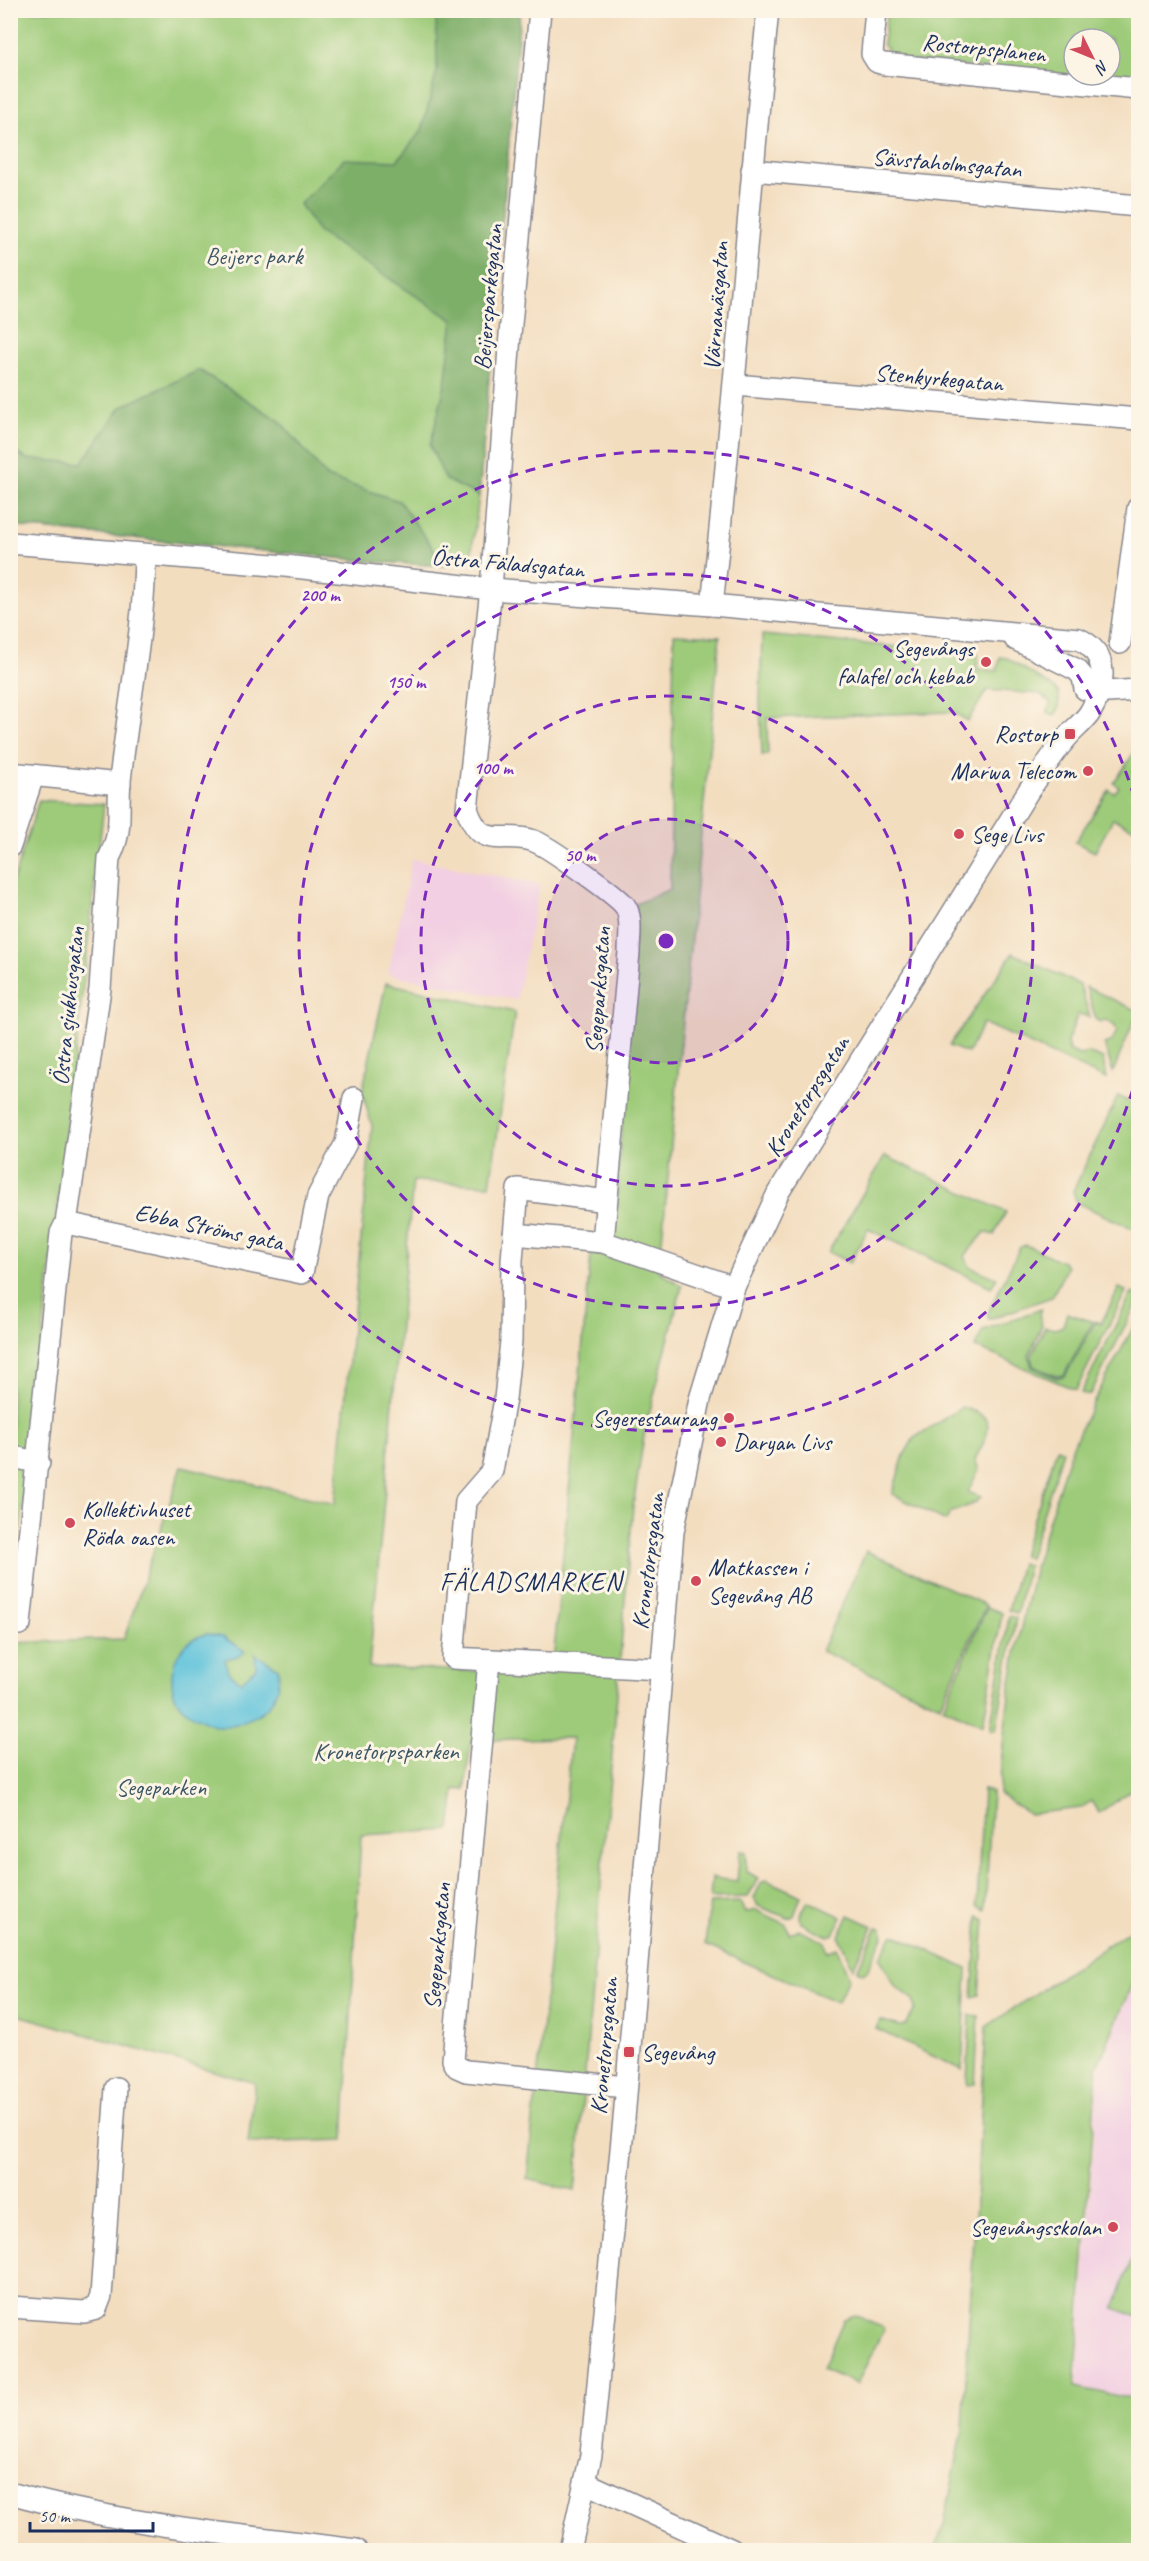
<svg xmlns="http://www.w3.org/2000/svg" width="1149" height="2561" font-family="Caveat,sans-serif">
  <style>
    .built { fill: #f2cfe2 }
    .green { fill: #9ecb79; stroke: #5c7d6c; stroke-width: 1.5; fill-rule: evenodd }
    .forest { fill: #7eaf69; stroke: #4c6f64; stroke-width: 1.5 }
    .water { fill: #5dc2db; stroke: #3c789c; stroke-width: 1.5 }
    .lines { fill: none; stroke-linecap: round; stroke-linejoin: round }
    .minor-casing { stroke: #87868e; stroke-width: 24 }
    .minor { stroke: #fff; stroke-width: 21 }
    .ring { fill: none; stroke: #7b2cbf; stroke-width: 3; stroke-dasharray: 10 8 }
    .poi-dot { fill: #d1495b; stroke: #fcf5e5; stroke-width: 2 }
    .labels { text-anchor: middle; stroke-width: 6; stroke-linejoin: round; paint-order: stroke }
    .street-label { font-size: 24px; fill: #1b2f5e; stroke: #fcf5e5 }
    .park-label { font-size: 24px; fill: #3c5665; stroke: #fcf5e5 }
    .poi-label { font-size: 24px; fill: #1b2f5e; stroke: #fcf5e5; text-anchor: end }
    .neighbourhood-label { font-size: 26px; letter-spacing: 1.5px; fill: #1b2f5e; stroke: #fcf5e5 }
    .centre { fill: #7b2cbf; stroke: #fcf5e5; stroke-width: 3 }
    .ring-label { font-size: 18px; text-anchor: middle; font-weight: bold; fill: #7b2cbf; stroke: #fcf5e5; stroke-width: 6; stroke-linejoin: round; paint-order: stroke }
  </style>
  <rect width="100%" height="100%" fill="#fcf5e5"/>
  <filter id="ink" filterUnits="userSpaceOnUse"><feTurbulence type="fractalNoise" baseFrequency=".0167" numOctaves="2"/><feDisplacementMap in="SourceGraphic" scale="12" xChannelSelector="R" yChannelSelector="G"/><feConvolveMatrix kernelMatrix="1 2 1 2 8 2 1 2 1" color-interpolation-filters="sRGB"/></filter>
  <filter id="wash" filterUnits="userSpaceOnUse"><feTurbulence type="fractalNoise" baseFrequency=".008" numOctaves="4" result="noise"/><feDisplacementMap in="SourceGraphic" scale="24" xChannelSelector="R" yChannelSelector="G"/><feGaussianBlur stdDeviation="1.35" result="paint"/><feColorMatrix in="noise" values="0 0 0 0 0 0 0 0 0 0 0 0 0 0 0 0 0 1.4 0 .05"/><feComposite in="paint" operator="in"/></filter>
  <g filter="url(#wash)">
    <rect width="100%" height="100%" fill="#f3ddbf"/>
    <!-- built -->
    <g class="built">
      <polygon points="412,859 540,885 516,1000 388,974"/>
      <polygon points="1138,1973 1138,2399 1077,2386 1099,2068"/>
    </g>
    <!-- green -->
    <g class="green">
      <polygon points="10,11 520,11 479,496 471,557 446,566 378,562 11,526"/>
      <path d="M887,11h251v71l-242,-22 -13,-16zM1074,39h36v36h-36z"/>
      <polygon points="674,634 720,636 659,1271 682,1286 645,1430 633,1506 575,2191 527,2179 572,1738 471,1740 465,1790 455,1789 450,1830 361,1835 344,2140 248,2143 255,2083 11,2013 10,1643 124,1639 182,1466 335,1504 372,1126 362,1092 386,983 515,1012 490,1185 413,1181 369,1667 552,1674 591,1254 613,1258 636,904 670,889"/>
      <polygon points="762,635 978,654 977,669 997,671 1000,657 1007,658 1053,687 1059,693 1059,708 1055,715 1047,712 1051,703 1040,694 987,690 968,721 953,712 767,718 768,754 762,755 760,701"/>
      <polygon points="1137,748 1138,830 1113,819 1095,852 1075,842 1109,790 1114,793 1119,787 1114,783"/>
      <polygon points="39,800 104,804 11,1611 11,887"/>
      <polygon points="1013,953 1080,985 1090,1017 1078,1014 1067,1042 1069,1050 1079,1055 1088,1053 1103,1059 1106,1079 983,1023 968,1053 949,1046"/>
      <polygon points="1086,987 1138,1011 1113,1072 1104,1044 1112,1041 1117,1031 1114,1025 1106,1020 1100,1022 1096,1020"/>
      <polygon points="1118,1096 1138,1106 1137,1181 1138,1231 1077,1203 1073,1191"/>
      <path d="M885,1156l121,56 -12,23 -9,-3c-7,10 -15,15 -20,25l5,10 27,11 -6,9 -123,-58 -18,34 -22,-11z"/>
      <polygon points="1026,1245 1063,1262 1067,1267 1052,1297 989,1319 987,1315 1020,1247"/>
      <polygon points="1119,1288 1126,1291 1076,1390 975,1347 983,1330 1041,1309 1039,1314 1042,1325 1029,1356 1032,1367 1056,1378 1065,1376 1096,1321 1101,1323"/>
      <polygon points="1132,1293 1138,1296 1138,1300 1090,1395 1081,1393"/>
      <polygon points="1067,1313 1093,1322 1064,1375 1056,1376 1033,1366 1031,1357 1045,1327 1055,1329 1063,1326"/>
      <path d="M1138,1318v477l-1,1 -6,-6 -32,23 -8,-12 -10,7 -52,6 -30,-20c6,-99 24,-196 55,-290 6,-18 11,-38 18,-56 19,-45 44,-87 66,-130z"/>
      <path d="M962,1407c7,3 19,5 23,11 9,11 -6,32 -10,42l4,9 -11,23 13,5 -6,6 -25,10 -4,8 -54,-27 12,-39 10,-17z"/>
      <polygon points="1057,1448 1063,1451 1029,1558 1022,1555"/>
      <polygon points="866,1551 986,1605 940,1705 821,1651"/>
      <polygon points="1021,1563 1028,1566 1017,1613 1008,1610"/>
      <polygon points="987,1607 1002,1613 983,1725 943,1707"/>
      <polygon points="1009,1616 1016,1618 996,1730 990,1729"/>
      <polygon points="983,1789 992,1792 985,1910 977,1906"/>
      <polygon points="740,1851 746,1852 746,1871 758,1878 748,1897 710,1898 712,1878 737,1881"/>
      <polygon points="766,1880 801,1896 794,1916 788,1918 758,1906 754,1898 761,1883"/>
      <polygon points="808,1901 842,1917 834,1934 828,1936 801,1923 800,1916"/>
      <polygon points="740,1902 745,1913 756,1910 786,1924 789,1933 799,1930 825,1942 827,1952 837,1948 849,1978 837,2002 705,1945 710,1903"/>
      <polygon points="849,1915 873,1926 853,1968 839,1937"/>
      <polygon points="978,1916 985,1920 979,1995 972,1997"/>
      <polygon points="1138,1925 1138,1969 1097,2068 1075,2387 1138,2400 1138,2550 935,2550 944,2524 963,2429 986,2027"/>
      <polygon points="877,1927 882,1929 883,1937 867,1971 862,1973 857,1970"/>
      <polygon points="893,1934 967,1969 962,2070 876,2029 880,2020 899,2026 906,2025 915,2009 913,1999 896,1987 880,1958"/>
      <polygon points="970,2015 979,2016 975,2084 967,2085"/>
      <polygon points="1138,2242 1138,2317 1114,2308"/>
      <polygon points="855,2315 884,2328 857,2384 822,2369 844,2319"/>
    </g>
    <!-- forest -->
    <g class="forest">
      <polygon points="436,11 520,11 479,496 446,480 430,446 445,385 453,320 318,232 300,204 344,159 397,161 422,130 437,71"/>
      <polygon points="199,370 280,421 327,477 399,501 446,566 378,562 11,526 11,449 27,459 82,463 121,407"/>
    </g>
    <!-- water -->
    <path class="water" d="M206,1634l17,3 22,14 -6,5 -14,3 3,13 13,10 15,-14 -1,-14 23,14c3,16 -4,37 -18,45 -10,5 -23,13 -35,13 -9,1 -18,-4 -26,-8 -6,-3 -15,-8 -19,-13 -14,-19 -9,-49 9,-63 4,-4 12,-6 17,-8z"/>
  </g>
  <g filter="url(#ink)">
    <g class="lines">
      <defs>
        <g id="minor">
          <path d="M540,10l-30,325 -19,254 -24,220c15,44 35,21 67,32 14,5 83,54 91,65 8,11 4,34 4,46l-26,290"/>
          <polyline points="876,10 872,54 877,62 884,64 1138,89"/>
          <polyline points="752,170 1138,206"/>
          <polyline points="735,385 1138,419"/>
          <path d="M10,543l275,23 206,23 221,16 367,34c31,15 27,48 10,75 -7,10 -18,17 -25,27 -13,15 -23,33 -35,49l-251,403 -44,94 -34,112 -27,133 -49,587 -33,336 -21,95"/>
          <path d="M712,605c22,-198 36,-397 56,-595"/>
          <polyline points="1015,639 1077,670 1083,677 1085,689 1108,692 1138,690"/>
          <polyline points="1120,643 1138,508"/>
          <polyline points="10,773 120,784"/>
          <polyline points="10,846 33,776"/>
          <polyline points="606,1201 518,1189 512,1260 511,1341 505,1399 492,1471 466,1501 453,1658 661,1669"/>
          <polyline points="66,1223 302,1273 318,1196 346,1143 354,1098"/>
          <polyline points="514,1234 603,1242 734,1287"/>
          <polyline points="10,1456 39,1463"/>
          <path d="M20,1624l41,-391 5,-10 34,-234 9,-131c15,-29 8,-47 11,-77 8,-75 24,-149 25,-225"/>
          <polyline points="489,1660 453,2060 457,2067 466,2071 626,2087"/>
          <polyline points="10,2307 84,2312 96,2309 101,2296 116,2088"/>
          <polyline points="586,2483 732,2550"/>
          <path d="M10,2493c113,32 231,42 346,57"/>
        </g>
      </defs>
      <!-- minor casing -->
      <use href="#minor" class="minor-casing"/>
      <!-- minor -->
      <use href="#minor" class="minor"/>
    </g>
  </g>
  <!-- distance rings -->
  <circle cx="666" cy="941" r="122" fill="#7b2cbf" fill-opacity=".12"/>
  <g class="ring">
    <circle cx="666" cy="941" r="122"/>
    <circle cx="666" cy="941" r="245"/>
    <circle cx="666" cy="941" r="367"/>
    <path d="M1138 1072A490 490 0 1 1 1138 810"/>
  </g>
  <!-- markers -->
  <g class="poi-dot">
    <circle cx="986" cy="662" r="6"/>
    <rect x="1064" y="728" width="12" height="12" rx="3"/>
    <circle cx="1088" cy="771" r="6"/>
    <circle cx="959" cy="834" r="6"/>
    <circle cx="729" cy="1418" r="6"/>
    <circle cx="721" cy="1442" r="6"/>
    <circle cx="70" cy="1523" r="6"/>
    <circle cx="696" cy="1581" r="6"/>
    <rect x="623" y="2046" width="12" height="12" rx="3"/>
    <circle cx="1113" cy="2227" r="6"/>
  </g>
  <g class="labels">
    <!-- street labels -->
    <g class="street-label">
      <text transform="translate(984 48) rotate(6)" y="8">Rostorpsplanen</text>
      <text transform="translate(947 163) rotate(5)" y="8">Sävstaholmsgatan</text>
      <text transform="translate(488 297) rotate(-85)" y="8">Beijersparksgatan</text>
      <text transform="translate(716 306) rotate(-86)" y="8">Värnanäsgatan</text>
      <text transform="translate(939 378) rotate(5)" y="8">Stenkyrkegatan</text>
      <text transform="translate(508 563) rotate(5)" y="8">Östra Fäladsgatan</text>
      <text transform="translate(598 990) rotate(-86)" y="8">Segeparksgatan</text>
      <text transform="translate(68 1006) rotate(-84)" y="8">Östra sjukhusgatan</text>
      <text transform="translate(807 1096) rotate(-58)" y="8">Kronetorpsgatan</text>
      <text transform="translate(209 1227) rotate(12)" y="8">Ebba Ströms gata</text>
      <text transform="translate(648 1561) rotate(-83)" y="8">Kronetorpsgatan</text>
      <text transform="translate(437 1946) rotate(-85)" y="8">Segeparksgatan</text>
      <text transform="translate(604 2046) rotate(-85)" y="8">Kronetorpsgatan</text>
    </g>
    <!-- park labels -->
    <g class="park-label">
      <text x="254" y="264">Beijers park</text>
      <text x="386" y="1759">Kronetorpsparken</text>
      <text x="161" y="1795">Segeparken</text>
    </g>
    <!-- poi labels -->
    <g class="poi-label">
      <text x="974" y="656">Segevångs<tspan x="974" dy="28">falafel och kebab</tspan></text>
      <text x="1058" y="742">Rostorp</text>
      <text x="1076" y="779">Marwa Telecom</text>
      <text x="971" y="842" text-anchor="start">Sege Livs</text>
      <text x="717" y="1426">Segerestaurang</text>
      <text x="733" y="1450" text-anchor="start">Daryan Livs</text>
      <text x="82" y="1517" text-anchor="start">Kollektivhuset<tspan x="82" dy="28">Röda oasen</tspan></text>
      <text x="708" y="1575" text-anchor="start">Matkassen i<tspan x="708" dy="28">Segevång AB</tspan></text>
      <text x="641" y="2060" text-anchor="start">Segevång</text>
      <text x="1101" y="2235">Segevångsskolan</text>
    </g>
    <!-- neighbourhood labels -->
    <g class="neighbourhood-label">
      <text x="531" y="1590">FÄLADSMARKEN</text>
    </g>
  </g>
  <circle cx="666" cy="941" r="9" class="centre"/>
  <g class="ring-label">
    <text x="320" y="601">200 m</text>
    <text x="406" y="688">150 m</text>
    <text x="493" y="774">100 m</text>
    <text x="580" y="861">50 m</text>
  </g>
  <!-- margin -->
  <rect width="1149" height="2561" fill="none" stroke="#fcf5e5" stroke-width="36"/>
  <!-- north arrow -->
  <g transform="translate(1092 57) rotate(133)"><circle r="28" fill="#fcf5e5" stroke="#a2a6af" stroke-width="1.5"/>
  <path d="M0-4.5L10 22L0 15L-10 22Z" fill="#d1495b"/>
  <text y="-9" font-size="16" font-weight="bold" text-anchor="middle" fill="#1b2f5e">N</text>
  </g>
  <!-- scale -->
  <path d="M30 2522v9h123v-9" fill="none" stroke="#1b2f5e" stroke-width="3"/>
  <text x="39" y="2522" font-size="18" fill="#1b2f5e" stroke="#fcf5e5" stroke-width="4.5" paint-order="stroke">50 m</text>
</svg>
